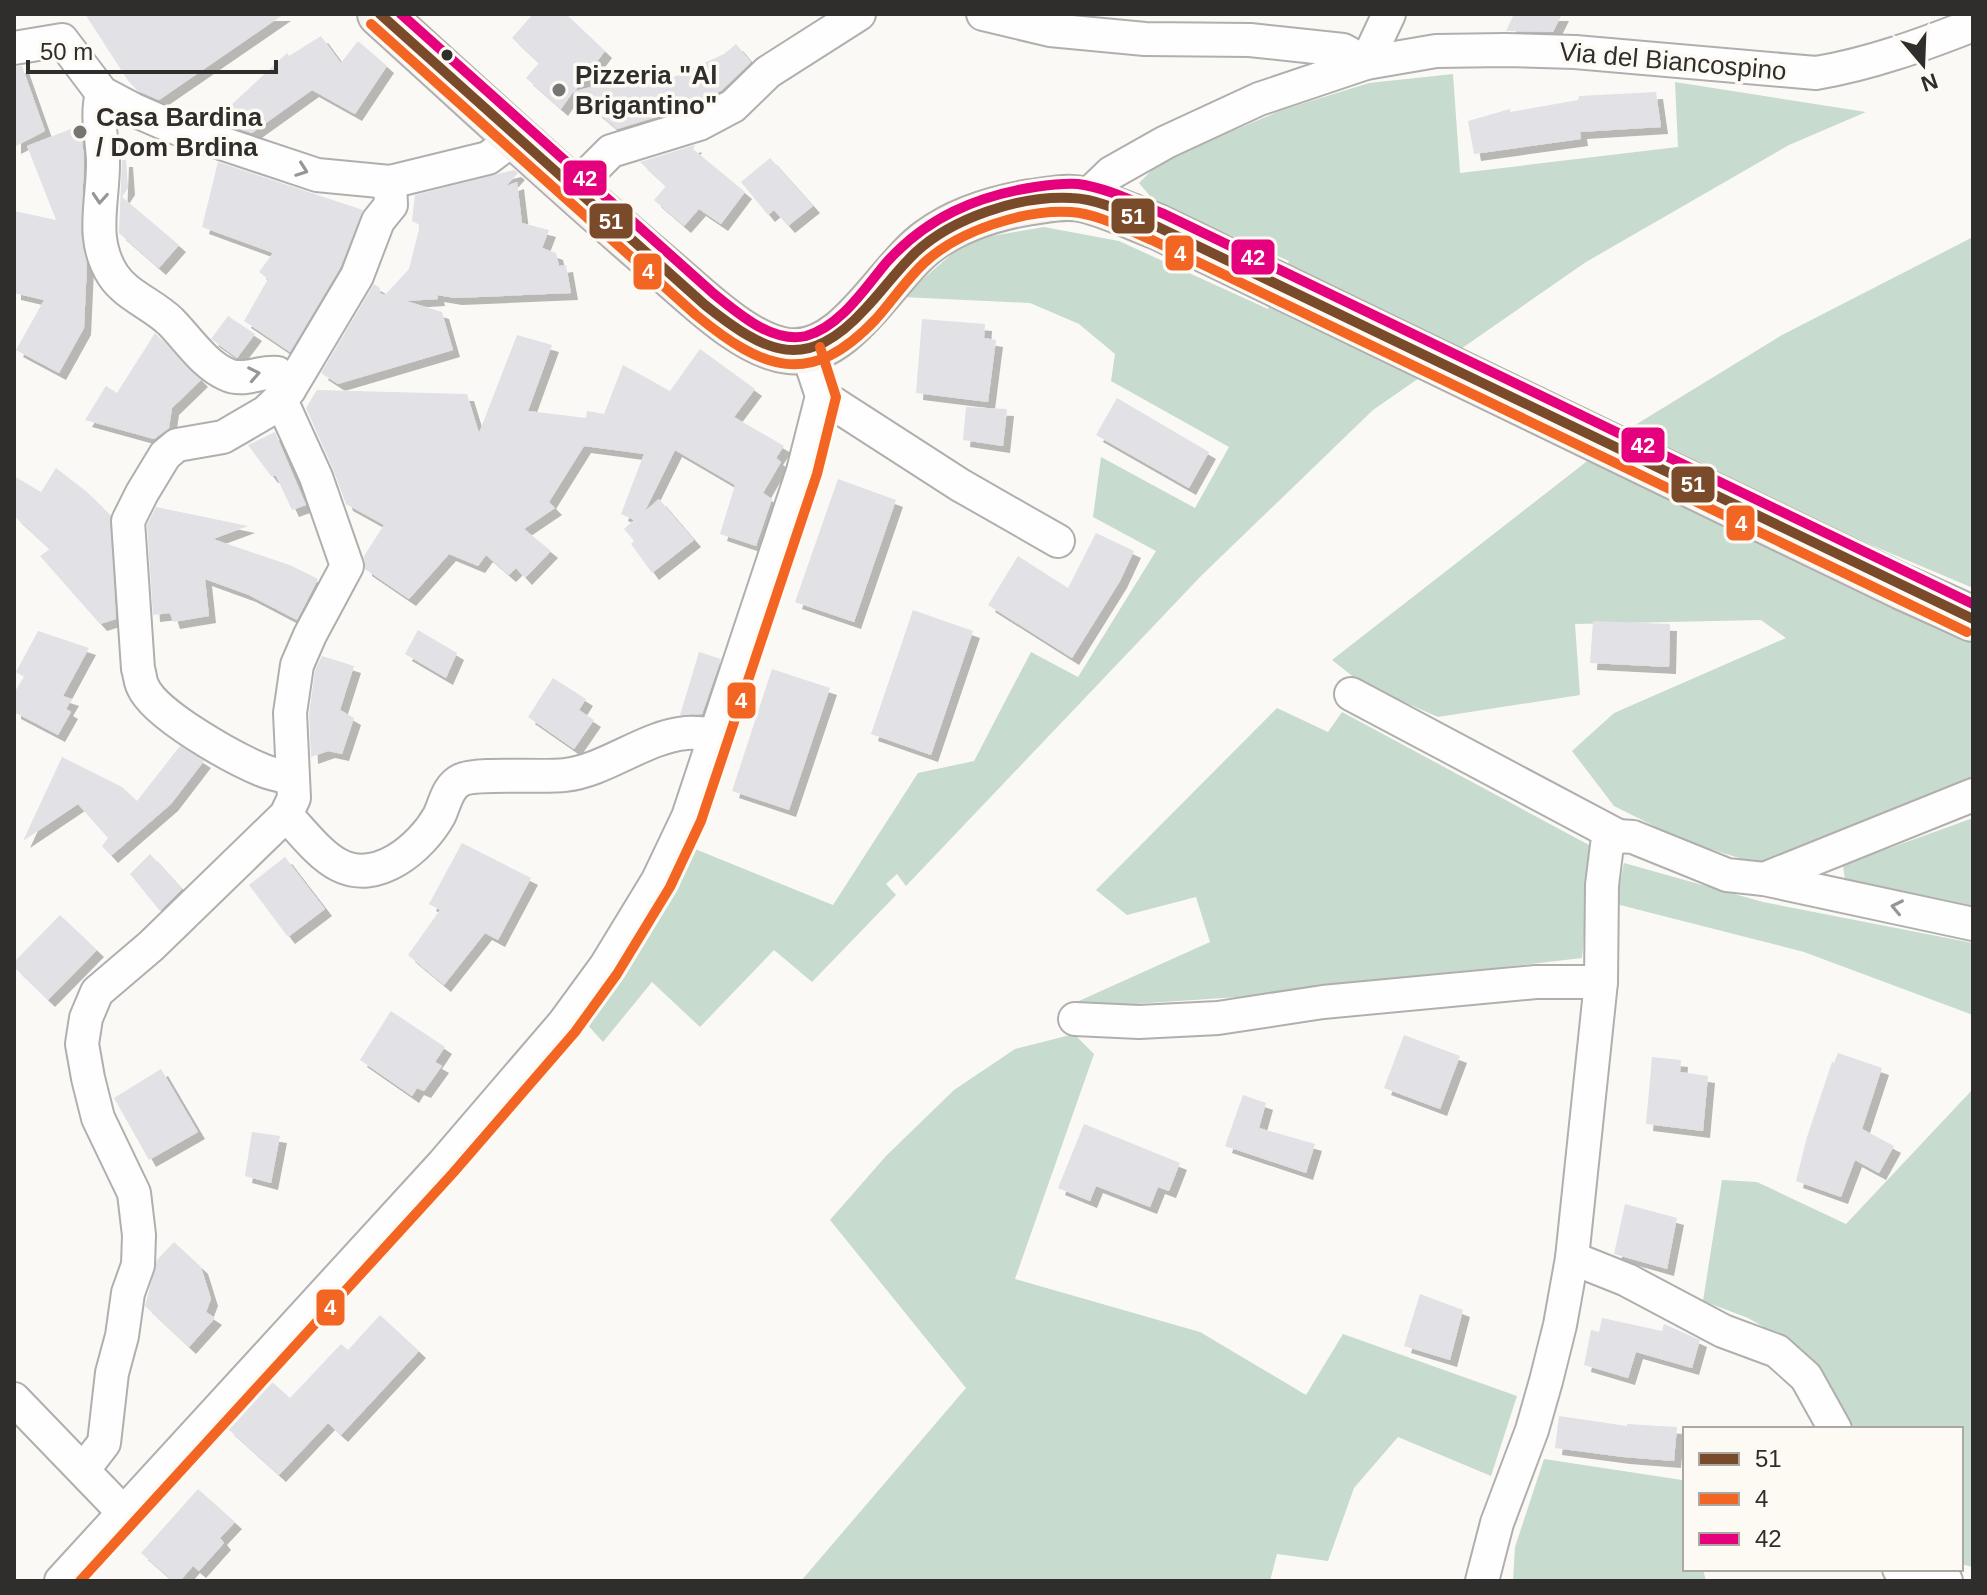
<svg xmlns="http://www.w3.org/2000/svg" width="1987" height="1595" font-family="Helvetica,sans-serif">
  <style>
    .forest { fill: #c7dbce }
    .building { fill: #e1e1e6; filter: url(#shadow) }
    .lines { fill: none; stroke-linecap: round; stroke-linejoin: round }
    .street-casing { stroke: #b1afad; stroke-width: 36 }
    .secondary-casing { stroke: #b1afad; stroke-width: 48 }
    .street { stroke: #fefefe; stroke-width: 32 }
    .secondary { stroke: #f6f1f2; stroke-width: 44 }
    .bus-1-casing { stroke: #fdfaf4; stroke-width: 16 }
    .bus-2-casing { stroke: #fdfaf4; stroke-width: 16 }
    .bus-3-casing { stroke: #fdfaf4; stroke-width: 16 }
    .bus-1 { stroke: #7a4b2a; stroke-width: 10 }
    .bus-2 { stroke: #f26522; stroke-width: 10 }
    .bus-3 { stroke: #e5007d; stroke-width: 10 }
    .oneway { stroke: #969695 }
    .bus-dot { fill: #2f2e2c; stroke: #fdfaf4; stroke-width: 3 }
    .poi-dot { fill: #767573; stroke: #fdfaf4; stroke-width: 3 }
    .labels { text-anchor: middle; stroke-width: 7; stroke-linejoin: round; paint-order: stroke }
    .street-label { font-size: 26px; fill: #2f2e2c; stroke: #fdfaf4 }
    .poi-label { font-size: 26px; font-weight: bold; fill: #2f2e2c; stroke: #fdfaf4; text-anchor: start }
    .line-badge { stroke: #fdfaf4; stroke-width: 3 }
    .badge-label { font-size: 22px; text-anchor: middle; font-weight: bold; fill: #fff }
  </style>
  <defs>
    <filter id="shadow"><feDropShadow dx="7" dy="7" stdDeviation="0" flood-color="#0004"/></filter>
  </defs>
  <rect width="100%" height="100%" fill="#fbf9f6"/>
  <!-- forest -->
  <g class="forest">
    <polygon points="1453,74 1460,173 1678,147 1675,82 1866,112 1789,145 1586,262 1373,410 1202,575 906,886 897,874 886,884 896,895 812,982 774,950 700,1027 652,982 603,1042 585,1022 643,941 695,849 833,905 918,773 974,761 1031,652 1078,677 1156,551 1093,517 1101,457 1195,508 1229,447 1111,381 1115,354 1079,324 1030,303 902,297 968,240 1044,227 1119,241 1268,309 1289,261 1155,202 1139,183 1161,161 1282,110 1369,83"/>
    <polygon points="1973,237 1973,588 1833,529 1812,563 1973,641 1973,778 1762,865 1684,841 1614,806 1572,751 1614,713 1786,638 1761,620 1575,624 1580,695 1438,717 1361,683 1332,660 1627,430 1782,335"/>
    <polygon points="1277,708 1328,732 1342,712 1589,845 1589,883 1582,958 1267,995 1061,1009 1210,942 1196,897 1127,915 1096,890"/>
    <polygon points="1973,818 1973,908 1845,880 1843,865"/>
    <polygon points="1624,863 1763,902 1973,943 1973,1015 1804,952 1616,904"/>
    <polygon points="1074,1034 1094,1054 1015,1279 1200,1332 1306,1395 1343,1334 1517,1396 1491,1476 1398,1437 1354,1488 1328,1561 1277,1554 1270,1581 801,1581 966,1388 830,1220 886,1156 954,1090 1015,1049"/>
    <polygon points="1973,1089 1973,1567 1961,1564 1961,1429 1851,1429 1833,1393 1802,1349 1748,1318 1703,1301 1722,1180 1757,1182 1846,1224"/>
    <polygon points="1544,1459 1682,1480 1685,1492 1685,1569 1703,1569 1706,1581 1513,1581 1515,1547"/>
  </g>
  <!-- building -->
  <g class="building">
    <polygon points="85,14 284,14 159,100 138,91 129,82"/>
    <polygon points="533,14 566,14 605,51 575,91 647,73 650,88 724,54 736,44 751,62 722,90 692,106 617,129 573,92 561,109 526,78 539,63 512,38"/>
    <polygon points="1514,14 1562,14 1553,32 1506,31"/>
    <polygon points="321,36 341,63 358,41 387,66 355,114 312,90 252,133 214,121 287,53 289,56"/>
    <polygon points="22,66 45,131 14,147 14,67"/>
    <polygon points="1656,92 1661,127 1580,132 1581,139 1474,154 1468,121 1510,109 1510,112 1578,100 1579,96"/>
    <polygon points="81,125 84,160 81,233 87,264 84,328 59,373 16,350 44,300 14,293 14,211 56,220 27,146"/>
    <polygon points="695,145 693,149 745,192 721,224 699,209 684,226 654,200 666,186 640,162"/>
    <polygon points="770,158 813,206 788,226 774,210 768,215 741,182"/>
    <polygon points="122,160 126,160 128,188 122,197 179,245 159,268 119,233"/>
    <polygon points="218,162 363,210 340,268 290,352 244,321 268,279 259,272 273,253 202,227"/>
    <polygon points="514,170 518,173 506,186 517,182 522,223 549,230 542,248 556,253 559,266 566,265 571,293 455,298 437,295 438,299 406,301 442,312 453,350 338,384 321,373 374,284 380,288 380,293 385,295 409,269 420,225 412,221 415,195"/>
    <polygon points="228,316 255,334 237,358 211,339"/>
    <polygon points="922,319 985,324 984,338 996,340 988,402 916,393"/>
    <polygon points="155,333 201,380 172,408 169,428 154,439 85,420 106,386 117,393"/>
    <polygon points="517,335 552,345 528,411 586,418 587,411 604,414 623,365 670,391 700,349 755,389 734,417 784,446 776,458 781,462 763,493 772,499 756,546 720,534 735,485 675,450 645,511 659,499 694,540 652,573 631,544 634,541 624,529 634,520 621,514 644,454 584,446 549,502 555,508 524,529 551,551 525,578 516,568 509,575 486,555 478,566 449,554 409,599 365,569 364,556 384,525 346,504 333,469 306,408 317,390 467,394 479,433"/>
    <polygon points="1117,398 1209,452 1189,488 1096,435"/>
    <polygon points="966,407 1007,409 1003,446 963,440"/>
    <polygon points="275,432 306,505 292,510 276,476 271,476 248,445"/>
    <polygon points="56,468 87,492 110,515 116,619 100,624 40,556 50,549 14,516 14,476 41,492"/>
    <polygon points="838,479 896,500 854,622 795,602"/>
    <polygon points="156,507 248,526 213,539 292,566 318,579 297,620 249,595 205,579 209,616 173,622 170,613 153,615 147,525"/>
    <polygon points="1096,533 1134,551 1120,581 1072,658 988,605 1018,556 1068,588"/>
    <polygon points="913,610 973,631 931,755 871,734"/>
    <polygon points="1593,621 1670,624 1669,667 1590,663"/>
    <polygon points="418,630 457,653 446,678 405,654"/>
    <polygon points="38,631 89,648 63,696 72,699 66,709 71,712 58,735 14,712 14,693 24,677 16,672"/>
    <polygon points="699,652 721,659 702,714 680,715"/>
    <polygon points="322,656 354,666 340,710 354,718 342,754 328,751 311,757 309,714 315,670"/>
    <polygon points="772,669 830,688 789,810 732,791"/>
    <polygon points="553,678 586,699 579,710 594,720 574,749 528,717"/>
    <polygon points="180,746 204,761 171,804 111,856 102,846 108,838 78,804 23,841 62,757 122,787 137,801"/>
    <polygon points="462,843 531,878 498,940 485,933 444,985 408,955 440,910 429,904"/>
    <polygon points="150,854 182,889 160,911 130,874"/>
    <polygon points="285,857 325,909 288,937 249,885"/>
    <polygon points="60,915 97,950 48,1000 14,967 14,962"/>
    <polygon points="391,1011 445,1047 435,1062 442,1066 424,1091 417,1088 412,1096 360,1060"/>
    <polygon points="1404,1035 1460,1056 1440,1109 1384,1088"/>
    <polygon points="1838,1053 1882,1068 1862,1129 1894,1146 1879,1173 1855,1160 1841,1197 1796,1181 1807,1137 1832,1062 1834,1063"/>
    <polygon points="1652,1057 1681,1060 1680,1072 1708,1076 1703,1131 1646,1124"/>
    <polygon points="161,1069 198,1132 149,1160 114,1098"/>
    <polygon points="1243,1095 1266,1103 1259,1128 1315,1144 1306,1173 1225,1146"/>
    <polygon points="1084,1124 1180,1163 1169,1191 1158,1187 1150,1207 1096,1186 1090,1201 1058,1188"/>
    <polygon points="252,1132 280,1136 271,1183 245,1176"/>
    <polygon points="1625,1204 1677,1218 1667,1269 1614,1254"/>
    <polygon points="174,1242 201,1267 211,1299 206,1312 215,1318 189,1347 145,1306 157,1260"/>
    <polygon points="1420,1294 1463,1310 1450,1360 1404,1346"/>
    <polygon points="380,1315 419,1351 341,1435 328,1423 279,1475 227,1428 271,1381 290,1398 341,1344 348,1350"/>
    <polygon points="1602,1318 1662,1331 1664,1324 1700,1340 1692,1368 1636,1352 1628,1378 1584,1365 1591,1330 1599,1332"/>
    <polygon points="1559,1416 1627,1426 1627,1424 1677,1427 1674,1461 1623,1457 1555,1448"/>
    <polygon points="198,1489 235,1522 220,1538 224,1543 199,1571 193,1566 180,1581 173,1581 141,1553"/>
  </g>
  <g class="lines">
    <defs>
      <g id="street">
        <polyline points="983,14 1050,30 1145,39 1250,40 1343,50 1366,63 1389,14"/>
        <polyline points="14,48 62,40 102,93 134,110 173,127 317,175 390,182 488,158 516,137"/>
        <path d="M102,93c-6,24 0,44 1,67 1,40 -14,78 10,115 13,20 39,29 57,46 18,18 34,44 58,54 16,7 32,-4 49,-2l12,17 68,-114 21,-55 13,-16 -1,-23"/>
        <polyline points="573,189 611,151 699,124 733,106 768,72 859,14"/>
        <path d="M1084,199l27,-26 55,-31 93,-43 107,-36 70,-12 69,-1 70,2 241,21c54,-9 106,-28 157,-48"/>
        <path d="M289,390l-23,22 -43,25 -46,8 -12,10 -23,38 -14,28 10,148c2,5 2,13 5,18 12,28 90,71 119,83 9,4 20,6 30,8"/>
        <polyline points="822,396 960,485 1058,541"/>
        <polyline points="1351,694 1618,836"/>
        <path d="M286,815c15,15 33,40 53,50 38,20 82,-17 100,-49 6,-12 8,-29 22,-36 16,-8 81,-2 104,-5 42,-5 79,-38 121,-42 10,-1 21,1 31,1"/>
        <polyline points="1764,879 1973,924"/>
        <polyline points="1075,1019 1139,1022 1218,1018 1323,1002 1536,982 1601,982"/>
        <polyline points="1572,1258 1627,1280 1723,1331 1777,1351 1806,1377 1835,1429"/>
        <polyline points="14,1399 123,1512"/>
        <polyline points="84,1469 104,1443 112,1373 122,1336 128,1293 138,1265 139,1235 134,1193 98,1118 88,1078 82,1044 86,1018 97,992 151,946 286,815 294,798 290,713 297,665 310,635 347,566 316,477 281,400"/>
        <polyline points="1899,1569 1946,1581"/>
        <polyline points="61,1581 443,1164 564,1023 605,967 658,880 688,817 803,471 822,396 807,351"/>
        <polyline points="1482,1581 1497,1523 1532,1430 1546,1381 1560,1325 1572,1258 1601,982 1602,885 1607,845 1618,836 1633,837 1727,875 1764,879 1973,795"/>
      </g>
      <path id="secondary" d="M380,14c94,85 187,172 283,254 32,27 82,78 125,83 59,7 99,-81 142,-111 30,-22 65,-32 101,-38 17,-2 36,-7 54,-2 25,6 49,18 73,27l744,360 71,32"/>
    </defs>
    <!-- street casing -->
    <use href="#street" class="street-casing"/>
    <!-- secondary casing -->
    <use href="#secondary" class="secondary-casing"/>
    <!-- street -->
    <use href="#street" class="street"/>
    <!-- secondary -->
    <use href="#secondary" class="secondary"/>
    <defs>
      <path id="bus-1" d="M380,14l325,291c62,49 101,69 161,3 17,-18 31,-38 49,-55 37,-35 105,-58 157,-55 29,1 59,18 86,29l815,392"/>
      <g id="bus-2">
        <path d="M371,24l325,291c67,55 114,74 180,4 16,-18 30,-39 48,-56 34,-32 100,-54 147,-51 28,2 56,18 81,28l815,392"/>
        <polyline points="80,1581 453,1173 575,1032 617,974 670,887 701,821 817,474 836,397 820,347"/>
      </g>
      <path id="bus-3" d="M401,14l313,280c24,19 58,50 92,42 34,-9 59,-48 80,-73 40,-45 90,-67 149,-76 14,-2 28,-4 43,-3 30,4 58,19 86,30l809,390"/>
    </defs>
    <!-- bus-1 casing -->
    <use href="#bus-1" class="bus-1-casing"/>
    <!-- bus-2 casing -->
    <use href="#bus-2" class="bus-2-casing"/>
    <!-- bus-3 casing -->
    <use href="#bus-3" class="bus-3-casing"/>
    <!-- bus-1 -->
    <use href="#bus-1" class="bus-1"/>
    <!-- bus-2 -->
    <use href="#bus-2" class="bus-2"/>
    <!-- bus-3 -->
    <use href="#bus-3" class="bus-3"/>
  </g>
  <!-- one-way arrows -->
  <defs><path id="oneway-chevron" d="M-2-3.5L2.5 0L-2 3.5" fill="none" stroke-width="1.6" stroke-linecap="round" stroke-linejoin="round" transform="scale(2)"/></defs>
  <g class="oneway">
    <use href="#oneway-chevron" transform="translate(302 170) rotate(20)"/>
    <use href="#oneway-chevron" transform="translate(100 198) rotate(94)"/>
    <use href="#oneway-chevron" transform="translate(254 374) rotate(-11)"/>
    <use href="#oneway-chevron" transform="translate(1897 907) rotate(-168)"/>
  </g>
  <!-- markers -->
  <circle class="bus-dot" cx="447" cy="55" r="7"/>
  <g class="poi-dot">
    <circle cx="559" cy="90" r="8"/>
    <circle cx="80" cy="132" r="8"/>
  </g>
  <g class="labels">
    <!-- street labels -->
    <g class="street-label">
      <text transform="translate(1673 61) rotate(5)" y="9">Via del Biancospino</text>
    </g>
    <!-- poi labels -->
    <g class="poi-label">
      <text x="575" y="84">Pizzeria "Al<tspan x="575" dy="30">Brigantino"</tspan></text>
      <text x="96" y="126">Casa Bardina<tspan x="96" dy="30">/ Dom Brdina</tspan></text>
    </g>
  </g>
  <g class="line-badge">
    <rect x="562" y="159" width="46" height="38" rx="8" fill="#e5007d"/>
    <rect x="1110" y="197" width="46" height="38" rx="8" fill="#7a4b2a"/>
    <rect x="588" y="202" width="46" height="38" rx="8" fill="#7a4b2a"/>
    <rect x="1164" y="234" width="31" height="38" rx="8" fill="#f26522"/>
    <rect x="1230" y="238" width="46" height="38" rx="8" fill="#e5007d"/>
    <rect x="632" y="252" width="31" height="39" rx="8" fill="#f26522"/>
    <rect x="1620" y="426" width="46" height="38" rx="8" fill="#e5007d"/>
    <rect x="1670" y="465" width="46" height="39" rx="8" fill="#7a4b2a"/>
    <rect x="1725" y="504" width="31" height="38" rx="8" fill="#f26522"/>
    <rect x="726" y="681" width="31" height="39" rx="8" fill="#f26522"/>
    <rect x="315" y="1288" width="31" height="39" rx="8" fill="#f26522"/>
  </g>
  <g class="badge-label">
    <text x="585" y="186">42</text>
    <text x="1133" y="224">51</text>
    <text x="611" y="229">51</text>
    <text x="1180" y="261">4</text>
    <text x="1253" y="265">42</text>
    <text x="648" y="279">4</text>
    <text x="1643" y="453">42</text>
    <text x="1693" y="492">51</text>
    <text x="1741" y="531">4</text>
    <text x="741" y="708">4</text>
    <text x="330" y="1315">4</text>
  </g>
  <!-- border -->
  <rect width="1987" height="1595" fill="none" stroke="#2f2e2c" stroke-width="32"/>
  <!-- legend -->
  <rect x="1683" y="1427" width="280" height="144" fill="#fdfaf4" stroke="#aba8a4" stroke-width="2"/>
  <rect x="1699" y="1453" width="40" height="12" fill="#7a4b2a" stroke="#aba8a4" stroke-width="2"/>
  <text x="1755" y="1467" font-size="24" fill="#2f2e2c">51</text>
  <rect x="1699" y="1493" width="40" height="12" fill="#f26522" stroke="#aba8a4" stroke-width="2"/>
  <text x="1755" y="1507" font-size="24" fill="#2f2e2c">4</text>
  <rect x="1699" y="1533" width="40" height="12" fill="#e5007d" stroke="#aba8a4" stroke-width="2"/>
  <text x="1755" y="1547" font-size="24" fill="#2f2e2c">42</text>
  <!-- north arrow -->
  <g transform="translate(1923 64) rotate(161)" stroke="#fdfaf4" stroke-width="6" paint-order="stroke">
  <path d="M0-6L14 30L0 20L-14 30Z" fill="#2f2e2c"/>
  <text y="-12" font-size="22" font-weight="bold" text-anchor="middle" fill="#2f2e2c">N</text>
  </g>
  <!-- scale -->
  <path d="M28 60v12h248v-12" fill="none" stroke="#2f2e2c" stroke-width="4"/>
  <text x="40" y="60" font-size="24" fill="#2f2e2c" stroke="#fdfaf4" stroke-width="6" paint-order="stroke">50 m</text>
</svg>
